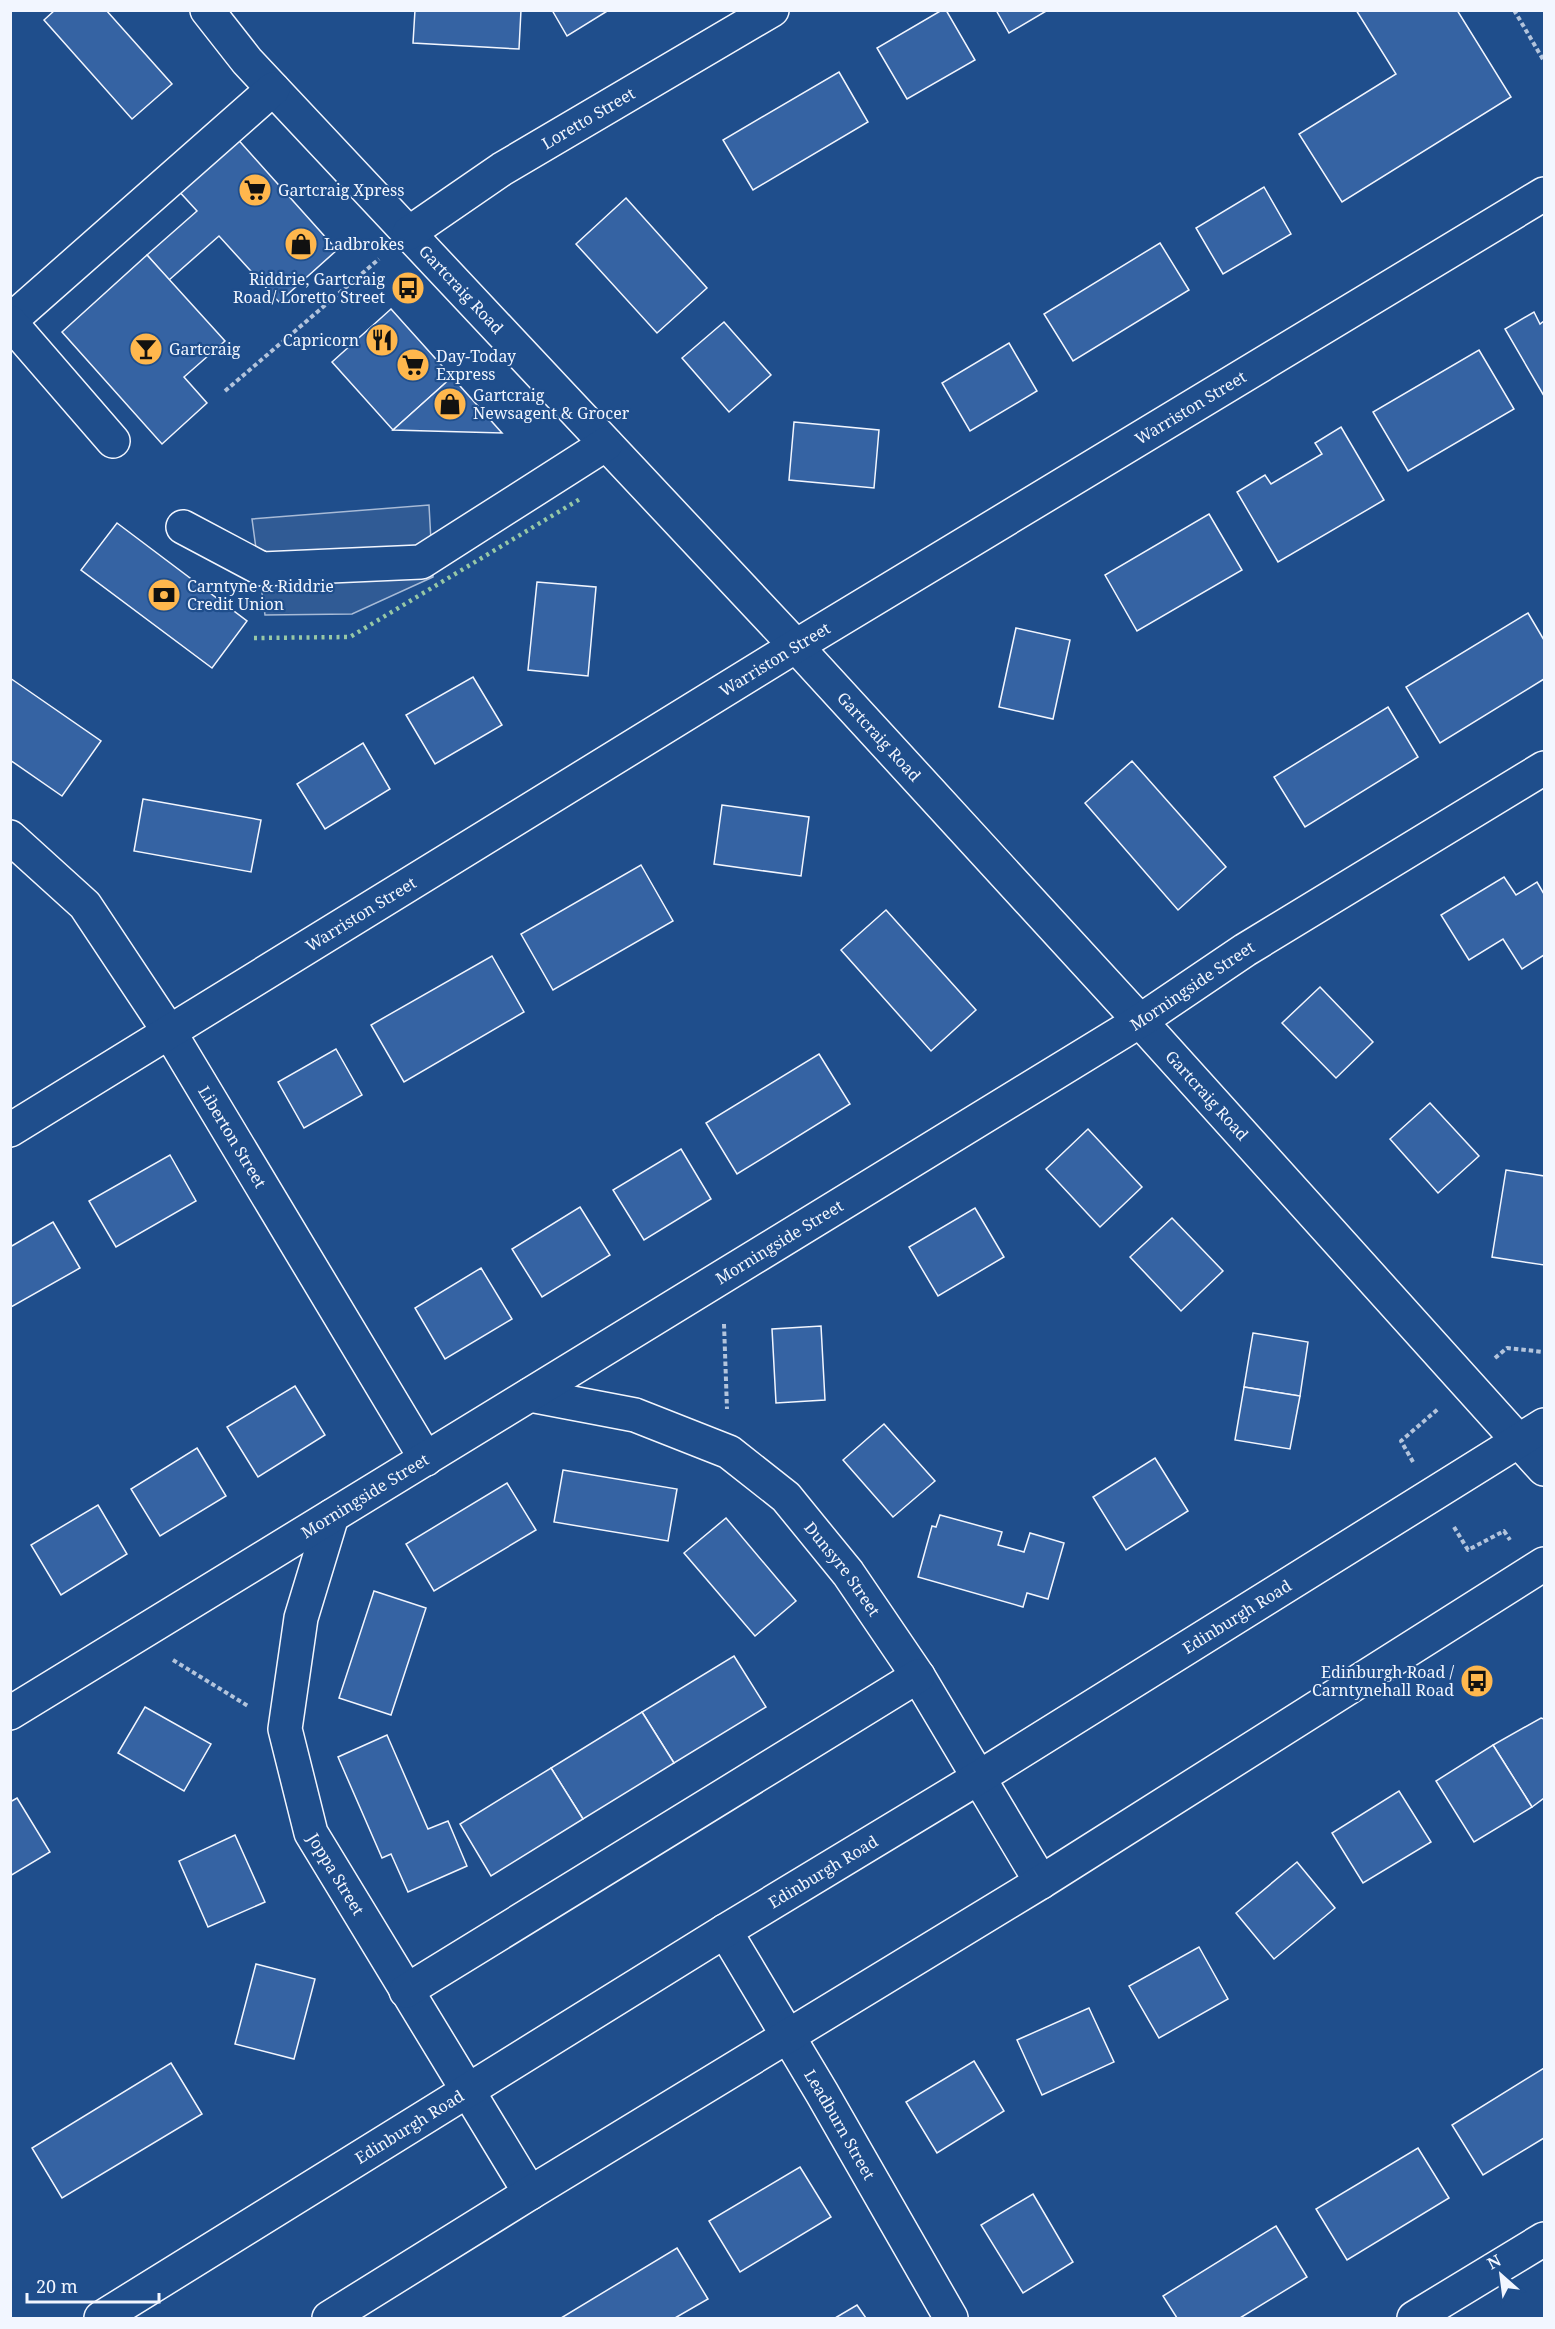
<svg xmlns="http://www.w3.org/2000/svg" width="1555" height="2329" font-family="'Noto Serif',serif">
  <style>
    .built { fill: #305b95; stroke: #a8bbd7; stroke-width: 1.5 }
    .building { fill: #3563a3; stroke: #f2f6ff; stroke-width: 1.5 }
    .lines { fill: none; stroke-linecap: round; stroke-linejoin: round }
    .minor-casing { stroke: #f2f6ff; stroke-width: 36 }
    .major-casing { stroke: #f2f6ff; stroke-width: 36 }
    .path { stroke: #b3c4dc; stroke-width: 4; stroke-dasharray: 4.5 3; stroke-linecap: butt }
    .minor { stroke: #1f4e8c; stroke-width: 33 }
    .major { stroke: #1f4e8c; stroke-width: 33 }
    .hedge { stroke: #97c8a6; stroke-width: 4.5; stroke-dasharray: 3 4.5; stroke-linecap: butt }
    .labels { text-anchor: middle; stroke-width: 4.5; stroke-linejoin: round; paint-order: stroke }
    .street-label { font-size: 16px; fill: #f2f6ff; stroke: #1f4e8c }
    .poi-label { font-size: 16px; fill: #f2f6ff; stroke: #1f4e8c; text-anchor: start }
  </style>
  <rect width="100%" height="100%" fill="#1f4e8c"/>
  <!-- built -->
  <polygon class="built" points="429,505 433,577 352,614 265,615 252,519"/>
  <!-- building -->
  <g class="building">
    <polygon points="55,10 106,10 172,84 132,119 44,20"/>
    <polygon points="415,10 521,10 519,49 413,43"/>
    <polygon points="552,10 609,10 567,36"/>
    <polygon points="942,10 946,10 975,60 907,99 877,48"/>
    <polygon points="996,10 1048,10 1009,33"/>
    <polygon points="1356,10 1457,10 1511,97 1342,202 1299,134 1396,74"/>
    <polygon points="839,72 868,122 753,190 723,140"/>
    <polygon points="234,135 337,250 279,302 219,236 169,280 147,255 197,211 176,188"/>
    <polygon points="1264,187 1291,234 1223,274 1196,228"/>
    <polygon points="626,198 707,288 657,333 576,244"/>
    <polygon points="1160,243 1189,290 1073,361 1044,314"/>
    <polygon points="147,255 225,341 184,377 207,403 162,444 62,332"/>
    <polygon points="391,309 452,377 393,430 332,362"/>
    <polygon points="1534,312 1540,324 1544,321 1544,396 1505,329"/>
    <polygon points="724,322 771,375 729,412 682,358"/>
    <polygon points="1009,343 1037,391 970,431 942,383"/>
    <polygon points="1479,350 1514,409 1408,471 1373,412"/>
    <polygon points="452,377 502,433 393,430"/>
    <polygon points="794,422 879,430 874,488 789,480"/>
    <polygon points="1341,427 1384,500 1278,562 1237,492 1265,475 1271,484 1322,454 1315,443"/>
    <polygon points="1209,514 1242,570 1137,631 1105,575"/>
    <polygon points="117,523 247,621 212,668 81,570"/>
    <polygon points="537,582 596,587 588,676 528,670"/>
    <polygon points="1528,613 1544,640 1544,679 1440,743 1406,687"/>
    <polygon points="1016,628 1070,640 1053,719 999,707"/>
    <polygon points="473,677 502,725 435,764 406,715"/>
    <polygon points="10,678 101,741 62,796 10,760"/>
    <polygon points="1388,707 1418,757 1305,827 1274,777"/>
    <polygon points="363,743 390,789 325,829 297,784"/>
    <polygon points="1132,761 1226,867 1178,910 1085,803"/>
    <polygon points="143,799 261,820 251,872 134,851"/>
    <polygon points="722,805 809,817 801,876 714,864"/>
    <polygon points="641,865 673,921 553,990 521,934"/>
    <polygon points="1504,877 1516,895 1537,882 1544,894 1544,955 1522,969 1503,939 1469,960 1441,915"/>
    <polygon points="886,910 976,1010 931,1051 841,950"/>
    <polygon points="492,956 524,1012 404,1082 371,1025"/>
    <polygon points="1320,987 1373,1042 1336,1078 1282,1023"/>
    <polygon points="336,1049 362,1095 304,1128 278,1082"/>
    <polygon points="819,1054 850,1104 737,1174 706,1123"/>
    <polygon points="1430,1103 1479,1156 1438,1193 1390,1139"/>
    <polygon points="1088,1129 1142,1187 1100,1227 1046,1169"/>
    <polygon points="681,1149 711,1199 644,1240 613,1190"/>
    <polygon points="170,1155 196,1201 116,1247 89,1201"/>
    <polygon points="1506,1170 1544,1176 1544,1265 1492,1257"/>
    <polygon points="580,1207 610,1255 542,1297 512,1249"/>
    <polygon points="975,1208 1004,1257 938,1296 909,1247"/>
    <polygon points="1172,1218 1223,1271 1181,1311 1130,1257"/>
    <polygon points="53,1222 80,1268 11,1307 10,1247"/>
    <polygon points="481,1268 512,1319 445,1359 415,1308"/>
    <polygon points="821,1326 825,1400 776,1403 772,1329"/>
    <polygon points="1253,1333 1308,1342 1300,1396 1244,1387"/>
    <polygon points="295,1386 325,1435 258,1477 227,1427"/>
    <polygon points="1244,1387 1300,1396 1290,1449 1235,1440"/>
    <polygon points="884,1424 935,1481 893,1517 843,1460"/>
    <polygon points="197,1448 226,1496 160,1536 131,1489"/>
    <polygon points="1155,1458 1188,1511 1126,1550 1093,1497"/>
    <polygon points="563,1470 677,1489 668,1541 554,1522"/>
    <polygon points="507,1483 536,1530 434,1591 406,1544"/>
    <polygon points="98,1505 127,1554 61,1595 31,1545"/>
    <polygon points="940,1515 1002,1532 998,1545 1024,1552 1030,1533 1064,1543 1048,1599 1027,1593 1023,1607 918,1577 932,1526 936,1527"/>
    <polygon points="726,1518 796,1601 755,1636 684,1553"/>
    <polygon points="374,1591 426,1608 391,1715 339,1698"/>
    <polygon points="734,1656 766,1707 674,1763 642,1712"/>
    <polygon points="145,1707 211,1744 184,1791 118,1753"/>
    <polygon points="642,1712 674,1763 583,1819 551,1768"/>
    <polygon points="1541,1718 1544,1719 1544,1798 1532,1807 1493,1745"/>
    <polygon points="387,1735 428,1829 448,1821 467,1866 408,1892 391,1854 382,1858 338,1757"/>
    <polygon points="1493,1745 1532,1807 1474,1842 1436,1781"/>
    <polygon points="551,1768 583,1819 491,1876 460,1824"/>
    <polygon points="1399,1791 1431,1842 1363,1883 1332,1833"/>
    <polygon points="17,1798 50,1852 10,1876 10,1802"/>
    <polygon points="235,1835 265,1902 208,1927 179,1861"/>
    <polygon points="1297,1862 1335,1908 1274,1959 1236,1913"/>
    <polygon points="1199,1947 1228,1999 1159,2038 1129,1986"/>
    <polygon points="256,1964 315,1979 294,2059 235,2044"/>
    <polygon points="1089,2008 1114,2062 1042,2095 1017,2040"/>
    <polygon points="974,2061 1004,2111 937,2153 906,2102"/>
    <polygon points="171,2063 202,2114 62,2198 32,2148"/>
    <polygon points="1544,2068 1544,2138 1483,2175 1452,2125"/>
    <polygon points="1418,2148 1449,2198 1347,2260 1316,2209"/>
    <polygon points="800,2167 831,2217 740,2272 709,2221"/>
    <polygon points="1033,2194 1073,2262 1023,2293 981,2225"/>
    <polygon points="1276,2226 1307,2277 1240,2318 1177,2318 1163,2296"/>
    <polygon points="677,2248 708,2299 675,2318 561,2318"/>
    <polygon points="857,2305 866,2318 835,2318"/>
  </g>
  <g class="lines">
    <defs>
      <g id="minor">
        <path id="s1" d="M207,10l40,51 549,585 344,375 404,448"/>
        <path id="s2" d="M409,233l93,-64 270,-159"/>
        <polyline points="10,321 273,89"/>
        <polyline points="10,322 113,441"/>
        <polyline points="183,527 262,569 421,562 606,444"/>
        <path id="s3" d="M10,837l75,68 85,128 256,426"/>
        <path id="s4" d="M10,1130l786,-484 748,-452"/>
        <path id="s5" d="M530,1395l105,20 94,37 57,45 62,76 70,103 123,206"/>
        <path id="s6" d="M332,1516l-31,102 -16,111 26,104 219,360"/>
        <path id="s7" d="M10,1713l1130,-692 105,-71 299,-182"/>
        <path id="s8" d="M725,1931l97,162 129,225"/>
        <polyline points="406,1991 918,1676"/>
        <polyline points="1414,2318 1544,2239"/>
      </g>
      <g id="major">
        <path id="s9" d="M101,2318l624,-387 253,-153 566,-353"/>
        <polyline points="329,2318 530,2193 1041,1882 1544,1564"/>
      </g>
    </defs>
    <!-- minor casing -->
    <use href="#minor" class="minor-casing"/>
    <!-- major casing -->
    <use href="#major" class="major-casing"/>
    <!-- path -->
    <g class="path">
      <polyline points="1514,10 1544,61"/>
      <polyline points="225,391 379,259"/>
      <polyline points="724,1324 727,1409"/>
      <polyline points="1495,1358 1507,1348 1544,1352"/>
      <polyline points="1413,1462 1401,1441 1438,1409"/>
      <polyline points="1454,1527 1468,1550 1504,1531 1510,1540"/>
      <polyline points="173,1660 248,1706"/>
    </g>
    <!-- minor -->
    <use href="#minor" class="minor"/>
    <!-- major -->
    <use href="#major" class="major"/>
    <!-- hedge -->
    <polyline class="hedge" points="254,638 350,637 580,499"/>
  </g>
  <!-- icons -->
  <defs>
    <symbol id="supermarket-disc" viewBox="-11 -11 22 22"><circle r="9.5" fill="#ffb74d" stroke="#1f4e8c"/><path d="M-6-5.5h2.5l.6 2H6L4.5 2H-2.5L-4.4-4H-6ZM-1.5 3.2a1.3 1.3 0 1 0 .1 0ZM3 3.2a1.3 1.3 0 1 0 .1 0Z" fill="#111"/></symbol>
    <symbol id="shop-disc" viewBox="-11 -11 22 22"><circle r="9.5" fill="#ffb74d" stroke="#1f4e8c"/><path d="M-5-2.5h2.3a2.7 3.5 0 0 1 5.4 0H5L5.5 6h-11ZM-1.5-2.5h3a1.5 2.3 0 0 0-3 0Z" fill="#111"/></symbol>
    <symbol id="bus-disc" viewBox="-11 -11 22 22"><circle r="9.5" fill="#ffb74d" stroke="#1f4e8c"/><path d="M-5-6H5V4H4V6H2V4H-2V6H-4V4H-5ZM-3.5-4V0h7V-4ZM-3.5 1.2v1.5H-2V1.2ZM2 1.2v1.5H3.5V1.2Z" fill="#111"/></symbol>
    <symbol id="restaurant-disc" viewBox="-11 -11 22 22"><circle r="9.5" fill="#ffb74d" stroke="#1f4e8c"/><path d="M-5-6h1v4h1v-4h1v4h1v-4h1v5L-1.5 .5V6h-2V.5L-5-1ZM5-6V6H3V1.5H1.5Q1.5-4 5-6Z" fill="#111"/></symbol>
    <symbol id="bar-disc" viewBox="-11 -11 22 22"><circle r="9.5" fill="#ffb74d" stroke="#1f4e8c"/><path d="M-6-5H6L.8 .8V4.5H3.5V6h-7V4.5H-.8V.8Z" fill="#111"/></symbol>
    <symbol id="bank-disc" viewBox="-11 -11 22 22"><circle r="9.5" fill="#ffb74d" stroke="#1f4e8c"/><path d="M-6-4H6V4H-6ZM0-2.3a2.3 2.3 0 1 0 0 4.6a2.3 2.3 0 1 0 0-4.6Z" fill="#111"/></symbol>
  </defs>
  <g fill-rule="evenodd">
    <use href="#supermarket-disc" x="236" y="171" width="38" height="38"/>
    <use href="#shop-disc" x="282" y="225" width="38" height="38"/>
    <use href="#bus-disc" x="389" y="269" width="38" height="38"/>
    <use href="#restaurant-disc" x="363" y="321" width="38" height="38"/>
    <use href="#bar-disc" x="127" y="330" width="38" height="38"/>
    <use href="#supermarket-disc" x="394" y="346" width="38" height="38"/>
    <use href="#shop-disc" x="431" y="385" width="38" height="38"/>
    <use href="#bank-disc" x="145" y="576" width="38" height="38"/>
    <use href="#bus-disc" x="1458" y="1662" width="38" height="38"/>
  </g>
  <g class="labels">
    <!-- street labels -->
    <g class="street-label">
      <text dy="6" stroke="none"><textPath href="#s2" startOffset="213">Loretto Street</textPath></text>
      <text dy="6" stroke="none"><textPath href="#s1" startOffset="378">Gartcraig Road</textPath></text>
      <text dy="6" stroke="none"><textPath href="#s4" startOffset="1384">Warriston Street</textPath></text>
      <text dy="6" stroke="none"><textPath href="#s4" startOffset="898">Warriston Street</textPath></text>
      <text dy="6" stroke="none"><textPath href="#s1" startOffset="990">Gartcraig Road</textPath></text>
      <text dy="6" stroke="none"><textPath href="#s4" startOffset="412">Warriston Street</textPath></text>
      <text dy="6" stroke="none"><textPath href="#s7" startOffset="1388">Morningside Street</textPath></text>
      <text dy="6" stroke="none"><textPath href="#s1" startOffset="1476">Gartcraig Road</textPath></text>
      <text dy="6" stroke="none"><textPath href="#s3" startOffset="376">Liberton Street</textPath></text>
      <text dy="6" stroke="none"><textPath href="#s7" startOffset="902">Morningside Street</textPath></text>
      <text dy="6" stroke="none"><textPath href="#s7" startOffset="416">Morningside Street</textPath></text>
      <text dy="6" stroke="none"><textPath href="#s5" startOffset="372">Dunsyre Street</textPath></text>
      <text dy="6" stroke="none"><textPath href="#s9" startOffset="1335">Edinburgh Road</textPath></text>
      <text dy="6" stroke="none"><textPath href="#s9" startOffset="849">Edinburgh Road</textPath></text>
      <text dy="6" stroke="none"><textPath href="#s6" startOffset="374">Joppa Street</textPath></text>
      <text dy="6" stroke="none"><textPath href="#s8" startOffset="225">Leadburn Street</textPath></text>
      <text dy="6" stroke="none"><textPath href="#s9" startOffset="363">Edinburgh Road</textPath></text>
    </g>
    <!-- poi labels -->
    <g class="poi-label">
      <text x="278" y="196">Gartcraig Xpress</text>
      <text x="324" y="250">Ladbrokes</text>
      <text x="385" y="285" text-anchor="end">Riddrie, Gartcraig<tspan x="385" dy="18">Road/ Loretto Street</tspan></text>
      <text x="359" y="346" text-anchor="end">Capricorn</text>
      <text x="169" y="355">Gartcraig</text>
      <text x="436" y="362">Day-Today<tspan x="436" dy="18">Express</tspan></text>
      <text x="473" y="401">Gartcraig<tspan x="473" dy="18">Newsagent &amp; Grocer</tspan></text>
      <text x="187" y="592">Carntyne &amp; Riddrie<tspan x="187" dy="18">Credit Union</tspan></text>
      <text x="1454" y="1678" text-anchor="end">Edinburgh Road /<tspan x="1454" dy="18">Carntynehall Road</tspan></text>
    </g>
  </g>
  <!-- border -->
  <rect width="1555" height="2329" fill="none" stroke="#f2f6ff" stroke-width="24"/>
  <!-- north arrow -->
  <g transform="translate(1501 2275) rotate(332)" stroke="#1f4e8c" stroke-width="4.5" paint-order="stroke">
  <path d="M0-4.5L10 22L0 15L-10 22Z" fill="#f2f6ff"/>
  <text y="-9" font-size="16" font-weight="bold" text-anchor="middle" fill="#f2f6ff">N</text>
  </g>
  <!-- scale -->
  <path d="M27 2293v9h132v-9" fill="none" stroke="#f2f6ff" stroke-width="3"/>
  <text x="36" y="2293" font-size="18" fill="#f2f6ff" stroke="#1f4e8c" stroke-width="4.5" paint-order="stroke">20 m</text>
</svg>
